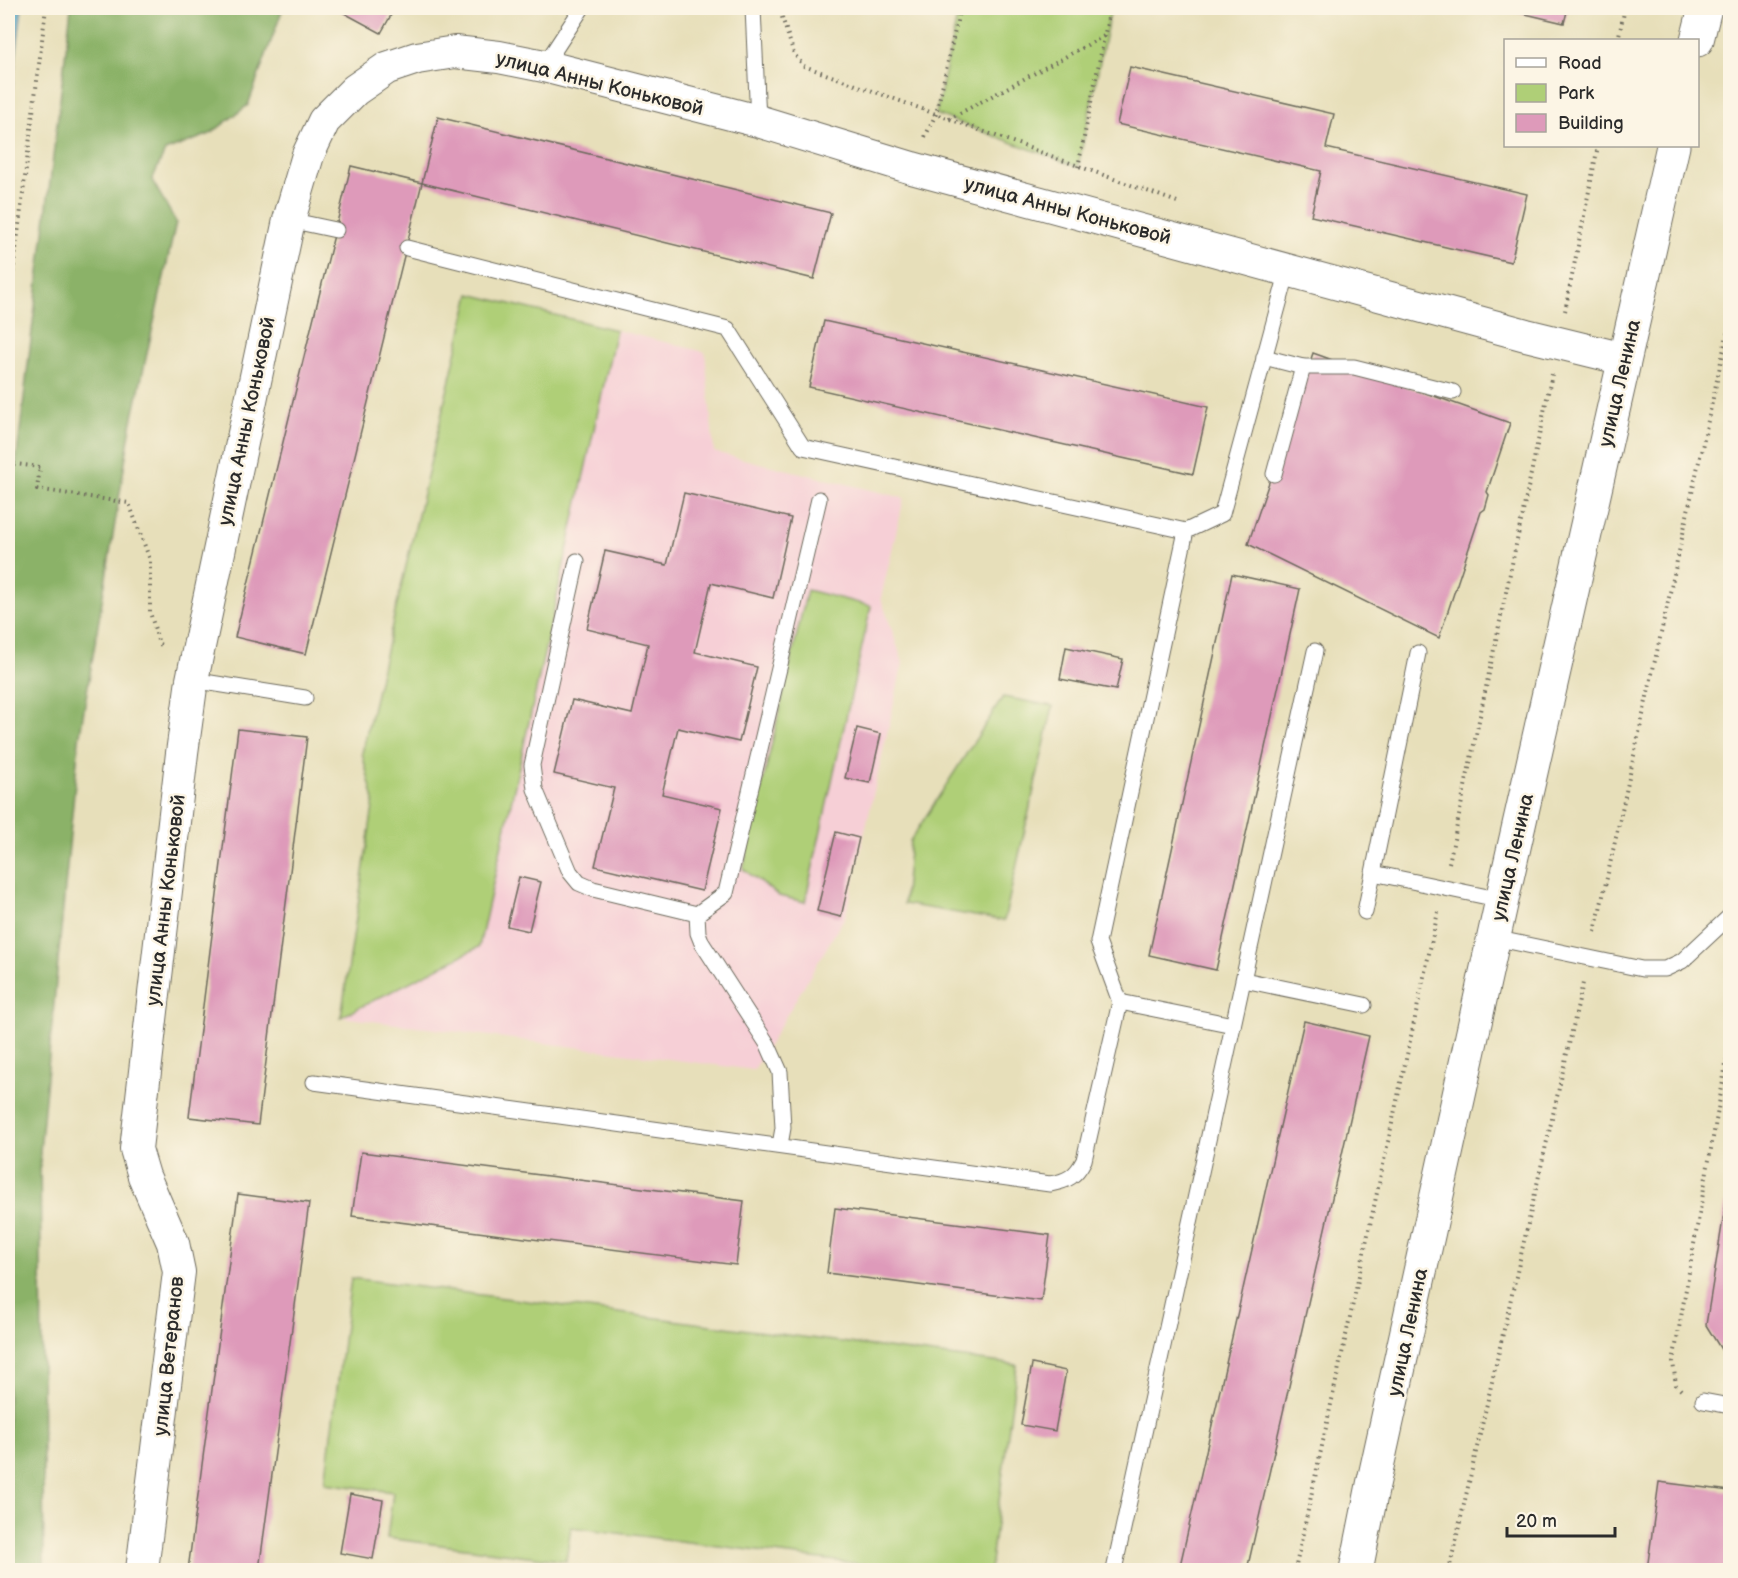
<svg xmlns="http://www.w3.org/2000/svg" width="1738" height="1578" font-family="'Balsamiq Sans',sans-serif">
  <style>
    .built { fill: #f6cfd6 }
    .green { fill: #afcf77; stroke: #6d7d51; stroke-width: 1.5 }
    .forest { fill: #8bb268; stroke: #5b6e4a; stroke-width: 1.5 }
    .water { fill: #4ca6ca; stroke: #3c687a; stroke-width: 1.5 }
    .building { fill: #de9aba }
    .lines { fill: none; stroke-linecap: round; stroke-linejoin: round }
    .lane-casing { stroke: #6d6a5d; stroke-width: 17 }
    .street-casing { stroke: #6d6a5d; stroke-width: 34 }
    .secondary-casing { stroke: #6d6a5d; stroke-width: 35 }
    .path { stroke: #6d6a5d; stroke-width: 4; stroke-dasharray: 1.5 4.5; stroke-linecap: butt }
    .lane { stroke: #fff; stroke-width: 15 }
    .street { stroke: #fff; stroke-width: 32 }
    .secondary { stroke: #fff; stroke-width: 33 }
    .labels { text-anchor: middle; stroke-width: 5; stroke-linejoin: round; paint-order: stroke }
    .street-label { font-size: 20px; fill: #2b2b2b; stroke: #fcf5e5 }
  </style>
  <rect width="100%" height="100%" fill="#fcf5e5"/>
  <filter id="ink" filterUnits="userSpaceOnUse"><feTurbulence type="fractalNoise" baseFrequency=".0167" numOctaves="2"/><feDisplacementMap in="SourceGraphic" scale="12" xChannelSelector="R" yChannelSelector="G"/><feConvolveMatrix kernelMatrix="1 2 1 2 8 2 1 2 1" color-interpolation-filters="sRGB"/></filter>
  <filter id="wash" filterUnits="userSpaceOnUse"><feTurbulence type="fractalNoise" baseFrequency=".008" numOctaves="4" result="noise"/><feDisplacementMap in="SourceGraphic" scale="24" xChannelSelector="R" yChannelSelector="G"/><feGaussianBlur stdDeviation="1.35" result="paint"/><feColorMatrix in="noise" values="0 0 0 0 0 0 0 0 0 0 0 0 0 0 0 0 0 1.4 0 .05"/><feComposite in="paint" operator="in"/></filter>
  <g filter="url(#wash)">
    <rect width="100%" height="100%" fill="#e7dfba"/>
    <!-- built -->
    <polygon class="built" points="470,294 705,352 714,452 904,498 881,598 903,663 846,915 754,1070 341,1017 374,800 362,753"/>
    <!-- green -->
    <g class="green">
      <polygon points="959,8 1111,8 1078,167 936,114"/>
      <polygon points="470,294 616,330 479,947 341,1017 374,800 362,753"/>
      <polygon points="807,590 871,606 805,902 779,896 743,869"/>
      <polygon points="1003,697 1053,706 1004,921 904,904 910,841"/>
      <polygon points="351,1278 1017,1365 990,1570 906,1570 571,1527 566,1561 387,1538 393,1492 325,1483"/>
    </g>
    <!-- forest -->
    <polygon class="forest" points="71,8 283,8 248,105 210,134 165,151 152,180 176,222 131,426 79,740 40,1151 44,1570 8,1570 8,530"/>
    <!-- water -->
    <polygon class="water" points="8,8 22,8 8,120"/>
    <g id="blocks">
      <!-- building -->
      <g class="building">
        <polygon points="335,8 395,8 381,33"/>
        <polygon points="1500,8 1568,8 1564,23"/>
        <polygon points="1130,67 1334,114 1326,148 1527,194 1511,262 1311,216 1321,171 1117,124"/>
        <polygon points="438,117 831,213 814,279 422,183 306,654 235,637 351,166 422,183"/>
        <polygon points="824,321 1208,407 1193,474 809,387"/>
        <polygon points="1313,353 1510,423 1487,492 1489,495 1485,509 1481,512 1439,638 1248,544"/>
        <polygon points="684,493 791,518 773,598 711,583 695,652 757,667 739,742 678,728 662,794 722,808 702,891 595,866 614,788 554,774 572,700 632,714 648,644 587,629 605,551 667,565"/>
        <polygon points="1232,574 1300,589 1216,970 1149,955"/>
        <polygon points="1066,647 1123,659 1116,690 1060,679"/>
        <polygon points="857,728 881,734 870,783 845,778"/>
        <polygon points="238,729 307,737 258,1125 189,1117"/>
        <polygon points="836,832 859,838 841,917 817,911"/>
        <polygon points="519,877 541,882 529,931 507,926"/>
        <polygon points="1304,1021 1369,1036 1247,1570 1179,1570"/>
        <polygon points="361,1152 744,1201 736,1265 352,1216"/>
        <polygon points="1729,1182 1730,1182 1730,1364 1706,1325"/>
        <polygon points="238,1194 309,1203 259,1570 188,1570"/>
        <polygon points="835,1208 1050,1235 1041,1301 827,1273"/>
        <polygon points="1032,1364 1066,1371 1055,1431 1021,1425"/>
        <polygon points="1659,1482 1730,1491 1730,1570 1647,1570"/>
        <polygon points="350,1494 383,1500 373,1559 340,1553"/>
      </g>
    </g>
  </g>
  <g filter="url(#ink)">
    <use href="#blocks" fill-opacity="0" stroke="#6d6a5d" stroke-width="1.5"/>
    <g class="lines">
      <defs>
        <g id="lane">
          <polyline points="753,8 758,121"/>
          <polyline points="544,66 582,8"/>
          <polyline points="289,220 336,230"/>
          <polyline points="407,248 728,329 803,447 1186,531"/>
          <polyline points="1264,357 1303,367 1354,367 1453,392"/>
          <polyline points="1274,474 1303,367"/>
          <polyline points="577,561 532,765 535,789 570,872 579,883 593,889 697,914"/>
          <polyline points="192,680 305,698"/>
          <polyline points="1373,873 1502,900"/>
          <polyline points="1365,912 1418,653"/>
          <polyline points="1494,938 1642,969 1665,969 1682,961 1730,916"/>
          <polyline points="1244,980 1364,1005"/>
          <polyline points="1120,1002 1233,1025"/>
          <path d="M314,1082l736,102c18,-3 26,-8 34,-24l36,-158 -22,-60 88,-411 36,-17 66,-244"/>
          <polyline points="780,1145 783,1128 780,1072 768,1045 702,943 698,933 697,914 726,893 819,499"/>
          <polyline points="1703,1401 1730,1406"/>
          <polyline points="1114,1570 1315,651"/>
        </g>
        <polyline id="street" points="142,1570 179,1272 173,1243 144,1176 136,1149 182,753 192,680 289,220 308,155 324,121 355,90 387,68 417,58 455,52 499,57 544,66 758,121 912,168 1526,335 1624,359"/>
        <g id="secondary">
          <polyline points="1697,40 1705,8"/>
          <polyline points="1356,1570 1373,1485 1502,900 1673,146"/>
        </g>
      </defs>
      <!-- lane casing -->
      <use href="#lane" class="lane-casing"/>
      <!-- street casing -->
      <use href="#street" class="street-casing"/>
      <!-- secondary casing -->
      <use href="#secondary" class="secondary-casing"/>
      <!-- path -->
      <g class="path">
        <polyline points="782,17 794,54 804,66 1180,203"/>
        <polyline points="1618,40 1625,8"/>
        <polyline points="949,119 1104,36"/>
        <polyline points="925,137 936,114 960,8"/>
        <polyline points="1078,167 1110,8"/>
        <polyline points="1565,311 1598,146"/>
        <polyline points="8,314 46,8"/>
        <polyline points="8,463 40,467 37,489 129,503 150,560 150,612 159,644 165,646"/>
        <polyline points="1449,863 1552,374"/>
        <polyline points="1595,932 1730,321"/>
        <polyline points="1681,1390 1676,1385 1673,1362 1730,1042"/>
        <polyline points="1295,1570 1438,912"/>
        <polyline points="1449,1570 1583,983"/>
      </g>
      <!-- lane -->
      <use href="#lane" class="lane"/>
      <!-- street -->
      <use href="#street" class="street"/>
      <!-- secondary -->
      <use href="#secondary" class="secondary"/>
    </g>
  </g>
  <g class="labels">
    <!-- street labels -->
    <g class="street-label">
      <text transform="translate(600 83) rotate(14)" y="7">улица Анны Коньковой</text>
      <text transform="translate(1068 210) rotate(15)" y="7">улица Анны Коньковой</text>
      <text transform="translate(1619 383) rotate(-77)" y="7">улица Ленина</text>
      <text transform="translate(246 421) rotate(-78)" y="7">улица Анны Коньковой</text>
      <text transform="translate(1512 857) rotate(-77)" y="7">улица Ленина</text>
      <text transform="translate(165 900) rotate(-83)" y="7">улица Анны Коньковой</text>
      <text transform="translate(1407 1332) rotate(-78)" y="7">улица Ленина</text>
      <text transform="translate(168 1356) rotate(-84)" y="7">улица Ветеранов</text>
    </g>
  </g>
  <!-- margin -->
  <rect width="1738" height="1578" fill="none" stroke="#fcf5e5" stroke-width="30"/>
  <!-- legend -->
  <rect x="1504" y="39" width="195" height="108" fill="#fcf5e5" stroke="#a8a49b" stroke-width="1.5"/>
  <rect x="1516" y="58" width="30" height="9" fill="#ffffff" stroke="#a8a49b" stroke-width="1.5"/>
  <text x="1558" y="69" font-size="18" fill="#2b2b2b">Road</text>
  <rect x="1516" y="84" width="30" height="18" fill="#afcf77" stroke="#a8a49b" stroke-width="1.5"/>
  <text x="1558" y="99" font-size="18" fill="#2b2b2b">Park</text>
  <rect x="1516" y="114" width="30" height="18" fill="#de9aba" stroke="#a8a49b" stroke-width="1.5"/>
  <text x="1558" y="129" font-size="18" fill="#2b2b2b">Building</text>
  <!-- scale -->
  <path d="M1507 1527v9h108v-9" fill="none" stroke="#2b2b2b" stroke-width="3"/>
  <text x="1516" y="1527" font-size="18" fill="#2b2b2b" stroke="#fcf5e5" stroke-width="4.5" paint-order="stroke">20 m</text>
</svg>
